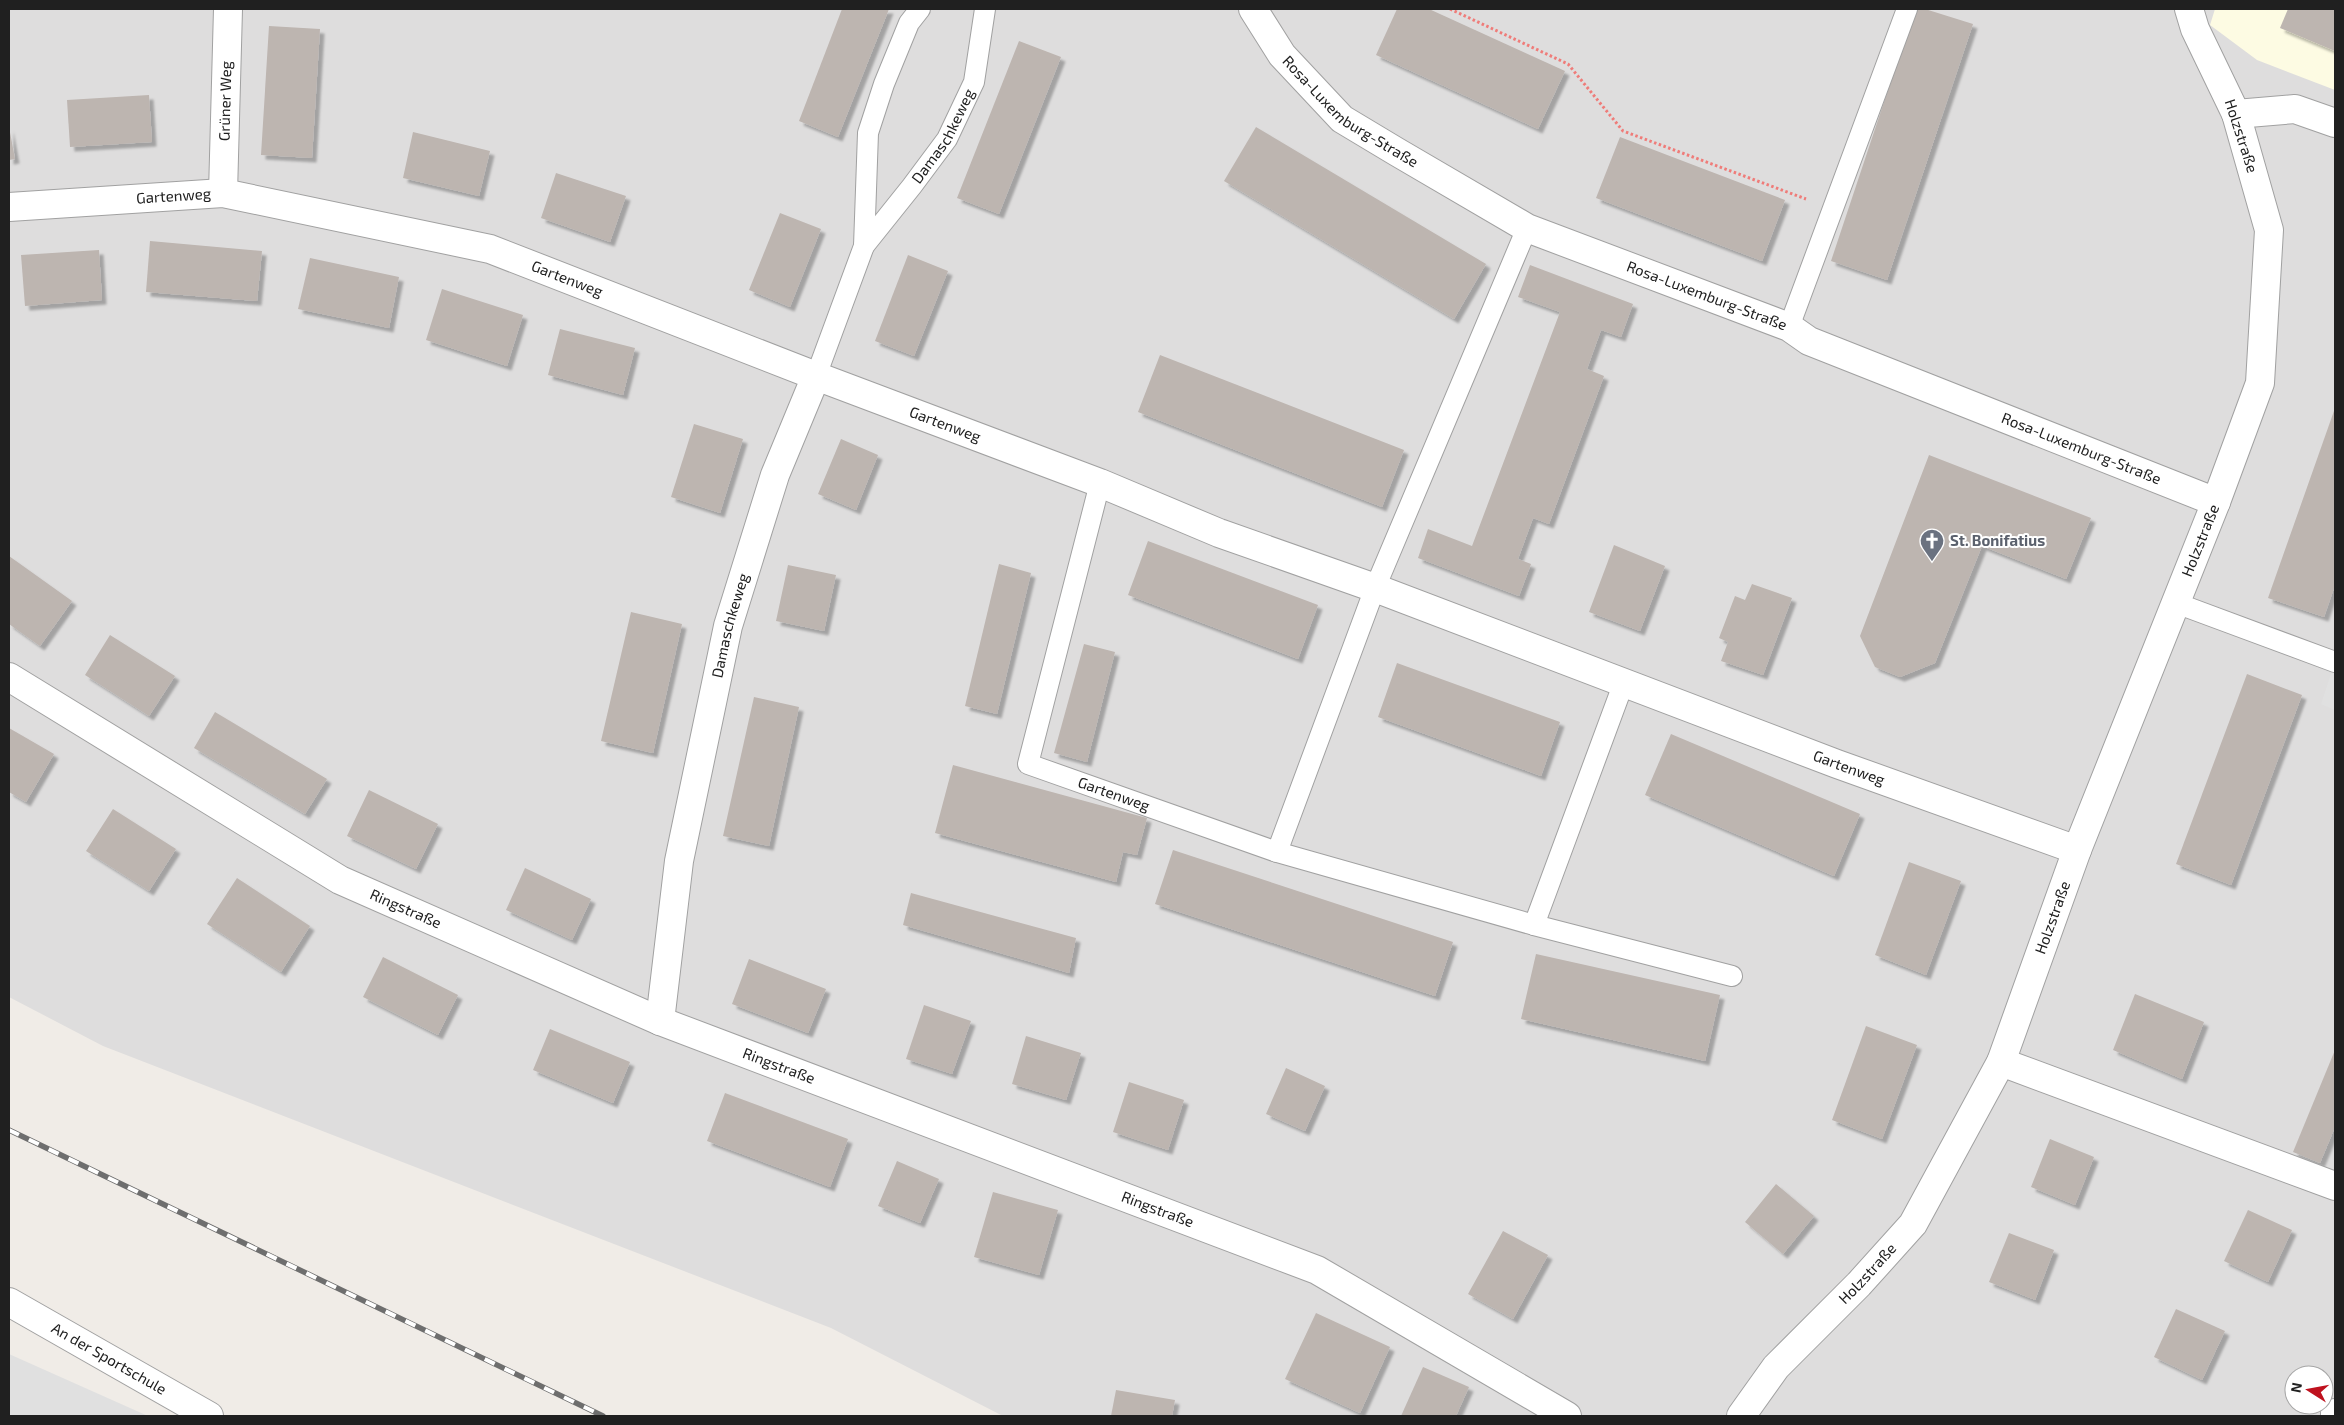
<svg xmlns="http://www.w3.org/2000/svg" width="2344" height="1425" font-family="'Exo 2',sans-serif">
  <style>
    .residential { fill: #dedddd; fill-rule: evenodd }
    .education { fill: #fdfbe3 }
    .parking { fill: #e0e0e0 }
    .building { fill: #bdb5b0; filter: url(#shadow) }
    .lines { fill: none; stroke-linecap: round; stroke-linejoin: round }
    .service-casing { stroke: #a1a1a1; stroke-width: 22 }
    .minor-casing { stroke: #a1a1a1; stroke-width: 30 }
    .tertiary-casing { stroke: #a1a1a1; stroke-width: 30 }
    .path { stroke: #ef7c79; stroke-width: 3; stroke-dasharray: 2.5 2.5; stroke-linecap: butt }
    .service { stroke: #fff; stroke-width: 20 }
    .minor { stroke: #fff; stroke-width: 28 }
    .tertiary { stroke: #fff; stroke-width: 28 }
    .rail-casing { stroke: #6e6e6e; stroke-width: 5.5 }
    .rail { stroke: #fff; stroke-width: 4; stroke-dasharray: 11; stroke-linecap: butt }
    .labels { text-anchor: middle; stroke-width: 4; stroke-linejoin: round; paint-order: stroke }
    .street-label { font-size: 15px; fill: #202020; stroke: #fff }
    .worship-label { font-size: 15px; font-weight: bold; fill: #5b616d; stroke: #fff; text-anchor: start }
  </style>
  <defs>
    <filter id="shadow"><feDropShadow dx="4.5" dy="4.5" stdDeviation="1" flood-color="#0004"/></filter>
  </defs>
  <rect width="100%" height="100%" fill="#f0ece7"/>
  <!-- residential -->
  <path class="residential" d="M9,9h2326v1407h-1332l-172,-88 -728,-282 -94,-49zM2294,1375h30v30h-30z"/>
  <!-- education -->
  <polygon class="education" points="2215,9 2335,9 2335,90 2257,60 2210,25"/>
  <!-- parking -->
  <g class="parking">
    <polygon points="2335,661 2335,710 2321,704"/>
    <polygon points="9,1354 148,1416 9,1416"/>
  </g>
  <!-- building -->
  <g class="building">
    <polygon points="842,9 889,9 838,137 799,121"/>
    <polygon points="1397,9 1429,9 1565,71 1538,129 1376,55"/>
    <polygon points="1915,9 1925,9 1973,24 1887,280 1831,261"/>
    <polygon points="2288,9 2335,9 2335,51 2280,28"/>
    <polygon points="269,26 320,29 312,158 261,155"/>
    <polygon points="1019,41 1061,57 999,214 957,198"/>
    <polygon points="149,95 152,142 70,147 67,100"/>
    <polygon points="9,127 15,159 9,160"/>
    <polygon points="1256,127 1486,264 1454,319 1224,181"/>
    <polygon points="413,132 490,151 479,196 403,178"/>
    <polygon points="1620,137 1785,200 1762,261 1596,198"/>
    <polygon points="556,173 626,196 610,242 541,218"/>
    <polygon points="780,213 821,229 790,307 749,290"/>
    <polygon points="150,241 262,251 257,301 146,292"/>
    <polygon points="99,250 102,300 25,306 21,255"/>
    <polygon points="908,255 948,271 914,356 875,341"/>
    <polygon points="310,258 399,277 389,328 298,309"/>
    <polygon points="1530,265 1633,304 1621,337 1601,330 1587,369 1604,376 1549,524 1533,518 1518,559 1531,564 1519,596 1418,558 1428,529 1472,546 1560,312 1518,297"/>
    <polygon points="442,289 523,315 507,366 426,340"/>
    <polygon points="560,329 635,348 623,395 548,375"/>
    <polygon points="1160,355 1404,450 1382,507 1138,412"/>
    <polygon points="2335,408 2335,585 2324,617 2268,598"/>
    <polygon points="694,424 743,439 720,513 671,497"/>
    <polygon points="841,439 878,455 856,510 818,494"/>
    <polygon points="1929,455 2091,518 2066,579 1982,546 1935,663 1900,677 1875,667 1860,636"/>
    <polygon points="1148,541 1318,605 1298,659 1128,595"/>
    <polygon points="1614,545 1665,566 1640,631 1589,612"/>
    <polygon points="9,556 72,601 40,646 9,624"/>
    <polygon points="999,564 1031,573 997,714 965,706"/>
    <polygon points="788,565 836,575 824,631 776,621"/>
    <polygon points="1752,584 1792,598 1763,675 1721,661 1728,642 1719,638 1735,596 1745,600"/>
    <polygon points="631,612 682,624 653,753 601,741"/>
    <polygon points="110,635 175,676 149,716 85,675"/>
    <polygon points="1084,644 1115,652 1087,762 1054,753"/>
    <polygon points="1397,663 1560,722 1541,776 1378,717"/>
    <polygon points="2247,674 2302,695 2231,885 2176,864"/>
    <polygon points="754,697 799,707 769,846 723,836"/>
    <polygon points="215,712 327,779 305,814 194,748"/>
    <polygon points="9,728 54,754 26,802 9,792"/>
    <polygon points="1671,734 1860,814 1834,876 1645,795"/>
    <polygon points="953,765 1147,818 1137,855 1123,852 1116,882 935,833"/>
    <polygon points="369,790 438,824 416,869 347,836"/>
    <polygon points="113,809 176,849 149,891 86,851"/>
    <polygon points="1173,850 1453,942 1435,996 1155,904"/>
    <polygon points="1909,862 1961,881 1926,975 1875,955"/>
    <polygon points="525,868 591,899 572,940 506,910"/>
    <polygon points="237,878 310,926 281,972 207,924"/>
    <polygon points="911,893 1076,938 1069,973 903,925"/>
    <polygon points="1536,954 1720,995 1705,1061 1521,1019"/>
    <polygon points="383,957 458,995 438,1035 363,997"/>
    <polygon points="749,959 826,989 808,1033 732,1004"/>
    <polygon points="2135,994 2204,1022 2182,1079 2113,1050"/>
    <polygon points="924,1005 971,1021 952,1074 906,1059"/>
    <polygon points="1866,1026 1917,1045 1882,1139 1832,1120"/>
    <polygon points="550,1029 630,1062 613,1103 533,1070"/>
    <polygon points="1026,1036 1081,1053 1066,1100 1012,1084"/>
    <polygon points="2335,1050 2335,1127 2320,1163 2293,1152"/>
    <polygon points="1286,1068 1325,1086 1305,1131 1266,1114"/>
    <polygon points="1129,1082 1184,1100 1168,1150 1113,1132"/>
    <polygon points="725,1093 848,1139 830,1187 707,1141"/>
    <polygon points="2050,1139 2094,1157 2075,1205 2031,1187"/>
    <polygon points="897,1161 939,1179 920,1223 878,1206"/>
    <polygon points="1776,1184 1814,1216 1783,1254 1745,1222"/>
    <polygon points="993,1192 1058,1210 1039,1275 974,1257"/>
    <polygon points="2248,1210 2292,1230 2268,1282 2224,1261"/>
    <polygon points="1503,1231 1548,1255 1513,1319 1468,1294"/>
    <polygon points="2009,1233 2054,1250 2035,1300 1989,1282"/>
    <polygon points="2176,1309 2225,1331 2202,1380 2154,1357"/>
    <polygon points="1316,1313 1390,1347 1360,1413 1285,1379"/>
    <polygon points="1423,1367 1469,1387 1456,1416 1401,1416"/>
    <polygon points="1116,1390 1175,1400 1172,1416 1111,1416"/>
  </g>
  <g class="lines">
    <defs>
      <g id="service">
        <path id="s1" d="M864,246l48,-60 35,-47 27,-57 11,-73"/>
        <polyline points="1789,327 1907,9"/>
        <polyline points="816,376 864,246 868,133 884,84 909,23 920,9"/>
        <path id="s2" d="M1100,483l-72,281 249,88 257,73 198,51"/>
        <polyline points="2176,603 2335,662"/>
        <polyline points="1277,852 1375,588 1527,228"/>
        <polyline points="1534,925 1624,682"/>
      </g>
      <g id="minor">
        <path id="s3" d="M1253,9l29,46 60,64 55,33 130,76 262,99 20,14 407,161"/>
        <polyline points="2236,114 2295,109 2335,123"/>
        <path id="s4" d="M223,193l5,-184"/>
        <path id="s5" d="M9,207l214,-14 267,56 326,127 284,107 119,50 156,55 462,176 240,86"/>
        <path id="s6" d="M9,677l331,203 320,141 657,249 250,146"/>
        <path id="s7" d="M660,1021l19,-160 49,-235 47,-151 41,-99"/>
        <polyline points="2001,1062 2335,1186"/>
        <path id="s8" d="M9,1302l200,114"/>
        <polyline points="2335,1416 2335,1413"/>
      </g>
      <g id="tertiary">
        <path id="s9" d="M1741,1416l35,-49 83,-83 54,-60 88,-162 76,-212 139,-348 44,-119 9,-153 -33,-116 -41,-85 -6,-20"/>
      </g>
    </defs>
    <!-- service casing -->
    <use href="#service" class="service-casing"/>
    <!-- minor casing -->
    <use href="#minor" class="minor-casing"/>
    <!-- tertiary casing -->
    <use href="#tertiary" class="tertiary-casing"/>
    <!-- path -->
    <polyline class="path" points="1450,9 1568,64 1623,131 1806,199"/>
    <!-- service -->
    <use href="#service" class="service"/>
    <!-- minor -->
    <use href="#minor" class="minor"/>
    <!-- tertiary -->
    <use href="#tertiary" class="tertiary"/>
    <defs>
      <polyline id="rail" points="9,1130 603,1416"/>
    </defs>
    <!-- rail casing -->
    <use href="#rail" class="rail-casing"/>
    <!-- rail -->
    <use href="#rail" class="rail"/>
  </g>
  <!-- icons -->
  <defs>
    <symbol id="church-pin" viewBox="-11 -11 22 30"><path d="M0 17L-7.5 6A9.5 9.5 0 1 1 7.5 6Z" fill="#6b7280" stroke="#fff"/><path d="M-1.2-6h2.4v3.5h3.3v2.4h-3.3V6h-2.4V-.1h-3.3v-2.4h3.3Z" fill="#fff"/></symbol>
  </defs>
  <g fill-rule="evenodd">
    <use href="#church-pin" x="1918" y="527" width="28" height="38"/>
  </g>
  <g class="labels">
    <!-- street labels -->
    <g class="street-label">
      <text dy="5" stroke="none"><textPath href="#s4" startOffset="92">Grüner Weg</textPath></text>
      <text dy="5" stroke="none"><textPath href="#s3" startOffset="144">Rosa-Luxemburg-Straße</textPath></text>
      <text dy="5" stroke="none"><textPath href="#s1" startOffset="136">Damaschkeweg</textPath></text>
      <text transform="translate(2241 136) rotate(72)" y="5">Holzstraße</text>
      <text dy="5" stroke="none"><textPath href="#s5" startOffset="165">Gartenweg</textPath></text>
      <text dy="5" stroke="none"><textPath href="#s5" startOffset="570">Gartenweg</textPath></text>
      <text dy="5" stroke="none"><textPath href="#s3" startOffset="549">Rosa-Luxemburg-Straße</textPath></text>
      <text dy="5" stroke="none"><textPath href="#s5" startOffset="975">Gartenweg</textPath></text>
      <text dy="5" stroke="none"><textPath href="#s3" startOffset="954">Rosa-Luxemburg-Straße</textPath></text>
      <text dy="5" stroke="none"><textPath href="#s9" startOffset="1001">Holzstraße</textPath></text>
      <text dy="5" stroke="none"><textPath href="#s7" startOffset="402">Damaschkeweg</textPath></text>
      <text dy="5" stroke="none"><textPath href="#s5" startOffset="1942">Gartenweg</textPath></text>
      <text dy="5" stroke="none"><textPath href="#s2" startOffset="381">Gartenweg</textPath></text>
      <text dy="5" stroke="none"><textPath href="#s6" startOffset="460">Ringstraße</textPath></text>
      <text dy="5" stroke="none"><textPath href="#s9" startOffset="596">Holzstraße</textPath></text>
      <text dy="5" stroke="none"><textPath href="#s6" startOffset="865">Ringstraße</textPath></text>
      <text dy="5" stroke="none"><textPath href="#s6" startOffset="1270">Ringstraße</textPath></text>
      <text dy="5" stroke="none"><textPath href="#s9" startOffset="191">Holzstraße</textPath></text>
      <text dy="5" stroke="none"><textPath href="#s8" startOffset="115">An der Sportschule</textPath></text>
    </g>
    <!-- worship labels -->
    <g class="worship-label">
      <text x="1950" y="546">St. Bonifatius</text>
    </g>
  </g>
  <!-- border -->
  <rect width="2344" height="1425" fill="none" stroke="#202020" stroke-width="20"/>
  <!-- north arrow -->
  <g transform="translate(2309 1390) rotate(281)"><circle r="24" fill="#ffffff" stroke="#a6a6a6"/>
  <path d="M0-4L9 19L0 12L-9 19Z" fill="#bf111e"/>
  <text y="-8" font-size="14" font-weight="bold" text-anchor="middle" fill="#202020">N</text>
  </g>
</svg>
